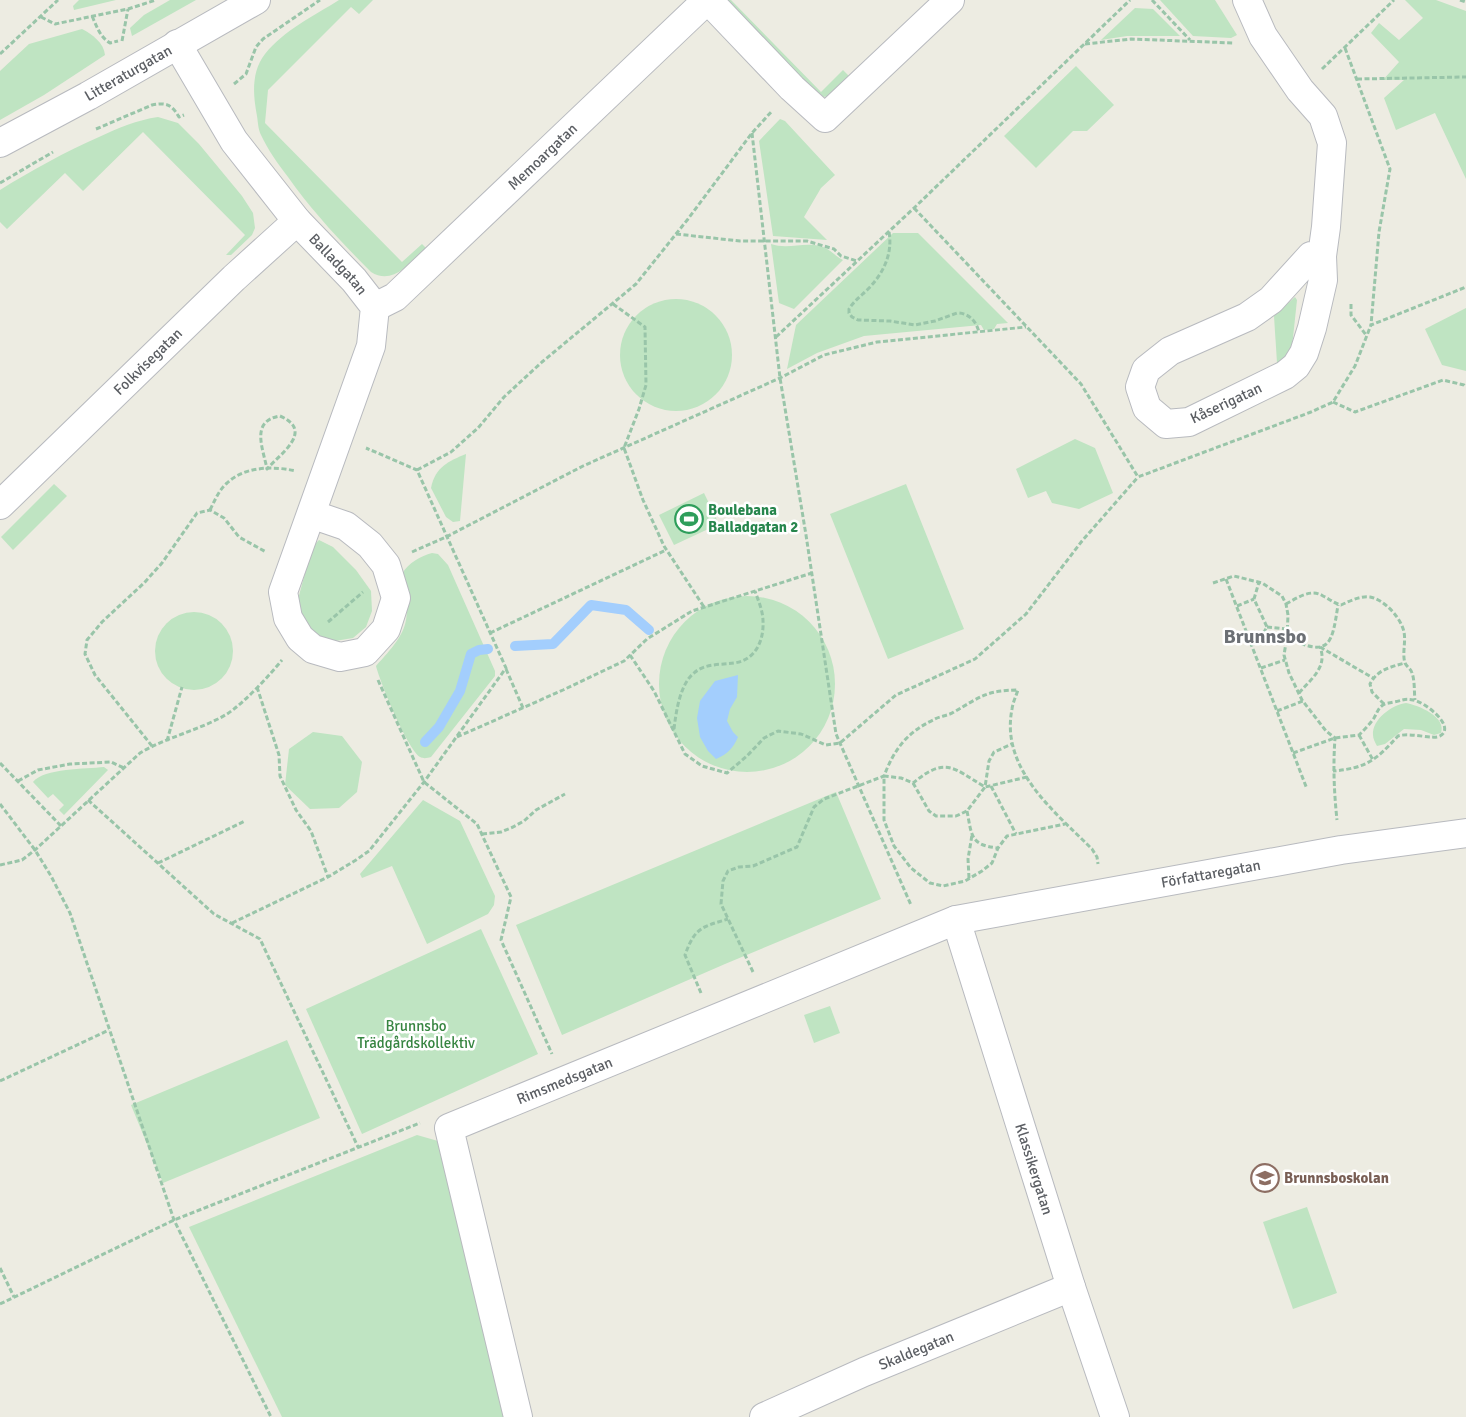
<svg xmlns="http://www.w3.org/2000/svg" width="1466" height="1417" font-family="Signika,sans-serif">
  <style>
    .green { fill: #bfe4c2 }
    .water { fill: #a3cefd }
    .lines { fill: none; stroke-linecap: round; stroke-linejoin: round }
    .stream { stroke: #a3cefd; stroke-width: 10 }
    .minor-casing { stroke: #b8babf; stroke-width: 30 }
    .path { stroke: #99c5a9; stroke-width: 3; stroke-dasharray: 5 2.5; stroke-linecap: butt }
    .minor { stroke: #fff; stroke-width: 28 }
    .labels { text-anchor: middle; stroke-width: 5; stroke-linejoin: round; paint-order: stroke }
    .street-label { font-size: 15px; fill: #5b5e63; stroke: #fff }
    .leisure-label { font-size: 15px; font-weight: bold; fill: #27864d; stroke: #fff; text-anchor: start }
    .park-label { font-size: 15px; fill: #378541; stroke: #fff }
    .education-label { font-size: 15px; font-weight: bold; fill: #785e54; stroke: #fff; text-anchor: start }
    .district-label { font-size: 20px; font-weight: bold; fill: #6c7075; stroke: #fff }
  </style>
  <rect width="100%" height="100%" fill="#edece2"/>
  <!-- green -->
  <g class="green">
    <polygon points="79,0 116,0 74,10 73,6"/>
    <polygon points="170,0 196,0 132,36 130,28 144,15"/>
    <path d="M339,0h34l-14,14 -8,-7 -83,83 -3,33 137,139 20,-18 4,4c-15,14 -33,38 -55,24 -30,-30 -59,-61 -83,-95 -10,-13 -20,-27 -27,-42 -3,-6 -3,-13 -4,-19 -4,-21 -6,-44 8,-62 19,-24 49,-38 74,-54z"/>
    <polygon points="715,0 731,0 821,92 843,70 849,76 850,81 831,96 814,98"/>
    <polygon points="1160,0 1215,0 1237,35 1231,38 1193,36"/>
    <polygon points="1405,0 1436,0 1466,11 1466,179 1435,113 1396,130 1384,98 1404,80 1383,80 1399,62 1371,33 1379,23 1399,40 1423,18"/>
    <polygon points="1135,8 1153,9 1180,36 1127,36 1101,40"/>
    <path d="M82,29c10,5 22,14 23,26l-61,40 -44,25v-49l29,-27z"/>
    <polygon points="1076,66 1114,105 1087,131 1073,131 1036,168 1004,136"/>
    <path d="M158,117l20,6 21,21 43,52 11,17 2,15 -3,7 -21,20h-5l19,-20 -102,-103 -60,59 -18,-18 -58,56 -7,-7v-32c32,-20 65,-38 99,-53 19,-9 38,-17 59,-20z"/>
    <polygon points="780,119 785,121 835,175 821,188 804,217 827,240 773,236 759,141"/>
    <polygon points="893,233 918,233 1008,323 997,324 994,329 984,330 981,325 864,336 817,353 787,369 796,325"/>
    <path d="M771,244c17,6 35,-3 52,3 8,3 13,10 20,13l-49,49 -15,-6z"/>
    <polygon points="1295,297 1297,300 1292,347 1287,358 1277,363 1274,316"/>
    <circle cx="676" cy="355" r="56"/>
    <polygon points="1466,308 1466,371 1442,365 1425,329"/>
    <polygon points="1075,439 1095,448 1113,493 1079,509 1052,503 1046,491 1028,498 1016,469"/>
    <path d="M466,454l-6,67 -7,1 -7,-5 -15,-29c4,-21 18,-27 35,-34z"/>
    <polygon points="54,484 67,496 13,550 1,537"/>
    <polygon points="906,484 964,629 888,659 830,514"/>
    <polygon points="704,493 719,524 674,545 659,515"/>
    <polygon points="319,540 333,547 356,570 371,591 372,611 366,627 353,638 335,641 317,637 310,631 297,603 312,547"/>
    <path d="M432,553l6,1 10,11 47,106v5l-64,81c-4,1 -7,2 -11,0 -13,-9 -40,-75 -44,-91 34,-37 35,-44 26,-92 6,-11 19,-18 30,-21z"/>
    <circle cx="747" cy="684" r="88"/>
    <circle cx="194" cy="651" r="39"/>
    <path d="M1406,703c12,2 41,14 35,30l-7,2 -13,-5 -17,-1 -19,15 -8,2c-2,-4 -4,-7 -4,-11 -1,-16 19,-30 33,-32z"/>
    <polygon points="313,732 342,736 362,762 357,792 339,808 310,809 285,785 289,749"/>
    <path d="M104,767l4,3 -44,45 -5,-5 5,-5 -11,-11 -5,4 -15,-16c11,-14 53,-13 71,-15z"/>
    <polygon points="836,792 881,899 725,964 562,1035 516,925"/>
    <polygon points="423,800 460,821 495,896 494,905 488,914 427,944 392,866 362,878 360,874"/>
    <polygon points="481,929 538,1054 362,1134 306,1009"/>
    <polygon points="830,1006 840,1033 814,1043 804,1015"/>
    <polygon points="287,1040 320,1118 163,1183 131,1105"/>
    <polygon points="417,1135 438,1141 507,1417 282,1417 189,1227"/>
    <polygon points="1307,1207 1337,1293 1293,1309 1263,1222"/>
  </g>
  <!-- water -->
  <path class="water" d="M738,675l-1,22 -7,12 -3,12 6,11 5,5c-5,11 -10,17 -22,22l-8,-8 -8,-14 -3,-19 3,-17 15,-20z"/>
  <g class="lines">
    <!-- stream -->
    <g class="stream">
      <polyline points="515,646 553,644 591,605 626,610 649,630"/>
      <polyline points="425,742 439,727 460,691 471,654 479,650 488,649"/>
    </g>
    <defs>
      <g id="minor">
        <polyline points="708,0 792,88 825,118 950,0"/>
        <polyline points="1247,0 1263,36 1300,90 1323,116 1332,143 1326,227 1322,256 1323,280 1312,328 1304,353 1296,366 1285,375 1189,422 1166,424 1147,408 1140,387 1146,370 1170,351 1247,317 1271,300 1311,256 1322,256"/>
        <path id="s1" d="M177,44l57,97 63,80 57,59 21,27 -4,39 -88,246 5,26 12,20 13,11 27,8 25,-5 21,-23 10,-31 -10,-33 -16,-20 -24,-19 -35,-12"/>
        <path id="s2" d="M0,143l88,-47 168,-96"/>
        <path id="s3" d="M375,307l20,-10 312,-297"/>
        <path id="s4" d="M0,505l234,-227 63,-57"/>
        <path id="s5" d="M956,920l115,367 44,130"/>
        <path id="s6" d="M518,1417l-69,-289 507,-208 385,-70 125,-17"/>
        <path id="s7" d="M764,1417l100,-45 207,-85"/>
      </g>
    </defs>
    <!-- minor casing -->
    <use href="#minor" class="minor-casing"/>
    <!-- path -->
    <g class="path">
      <polyline points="1152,0 1190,40"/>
      <polyline points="1460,0 1466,2"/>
      <path d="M92,16c5,11 8,21 18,27l8,-2"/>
      <polyline points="41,17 55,24 128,9 156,0"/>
      <polyline points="122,41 128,9"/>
      <polyline points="1085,44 1131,39 1234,43"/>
      <polyline points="1345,48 1390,169 1379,232 1371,325"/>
      <polyline points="0,54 58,0"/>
      <polyline points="1322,69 1394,0"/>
      <polyline points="1357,79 1466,77"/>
      <polyline points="234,84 246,74 256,47 263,39 320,0"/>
      <path d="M96,129l56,-24c15,-3 20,0 27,12l5,-2"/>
      <polyline points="752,133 780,378 806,535 836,734 911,905"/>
      <polyline points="0,183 53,152"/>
      <polyline points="914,208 1081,384 1138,477 1311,412 1333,402 1355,366 1371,325 1466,287"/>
      <path d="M889,232c4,22 -6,42 -21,57 -7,7 -14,12 -19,20v4l3,4 6,3 32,1 25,4 20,-4 22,-8c12,0 19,8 22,19"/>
      <polyline points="676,234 740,241 807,241 834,249 841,256 857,261"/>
      <polyline points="613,304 645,327 646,385 639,409 624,448 643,500 664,546 704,607"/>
      <polyline points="1351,304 1351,315 1366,335"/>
      <polyline points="776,337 914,208 1130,0"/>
      <polyline points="1333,402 1355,412 1443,380 1464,385 1466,387"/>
      <path d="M280,416c35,15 0,38 -13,53 -4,-21 -17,-48 13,-53z"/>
      <polyline points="417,470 451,452 478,428 504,397 542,362 636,284 688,219 752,133 772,111"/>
      <path d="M210,510c5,-10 9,-20 17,-27 18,-17 47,-17 69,-12"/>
      <polyline points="412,552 446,537 583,466 780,378 824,355 877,342 1026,327"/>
      <polyline points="1226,579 1307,789"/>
      <path d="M1213,583l21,-7 28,7 20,13 4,8 2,11 -1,22 -3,18 5,18 13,27 24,31 9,7c-2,28 -1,54 2,82"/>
      <path d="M1286,604c11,-6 25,-16 37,-8 6,3 11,7 18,9 9,-4 18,-9 29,-8 15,3 31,21 34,35 2,10 -2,22 1,31 2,4 6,6 7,10 3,8 2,19 3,27"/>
      <polyline points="1237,606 1254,599"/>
      <polyline points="328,622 363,592"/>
      <polyline points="1267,627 1288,629"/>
      <polyline points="490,633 666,550"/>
      <path d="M1287,637c43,22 45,7 51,-32"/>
      <polyline points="1249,638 1264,632 1267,627 1254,599 1259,582"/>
      <polyline points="1320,647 1373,678"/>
      <polyline points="630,655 654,691 685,754 702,766 727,773 747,756 764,738 778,731 801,734 826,745 840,743 896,695 975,659 1026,614 1082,541 1138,477"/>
      <polyline points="1261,668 1285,660"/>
      <polyline points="506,669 523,708"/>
      <polyline points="378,680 424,782 477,824 511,897 501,940 552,1054"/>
      <polyline points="257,687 279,755 280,776 296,810 311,831 328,877"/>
      <path d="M1299,693c12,-14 29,-26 21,-46"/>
      <path d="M1384,704l-12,-12 -2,-8c7,-14 20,-17 35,-21"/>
      <polyline points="1277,711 1303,701"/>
      <path d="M674,729c2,-17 6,-45 20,-56 11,-10 27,-8 40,-10 22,-3 30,-23 29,-42 0,-10 -5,-21 -8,-30"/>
      <polyline points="1359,735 1373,760"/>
      <polyline points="457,737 563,690 624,661 647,639 692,611 812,573"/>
      <polyline points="167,741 182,687"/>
      <polyline points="152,746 95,675 85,654 87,640 102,622 144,583 162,563 197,513 210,510 224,518 239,537 266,552"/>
      <path d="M1293,753l42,-15 24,-3c5,-5 11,-11 15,-17 3,-5 4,-10 9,-13 3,-2 7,-2 11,-3 7,-1 11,-4 19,-2 10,1 44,26 27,36 -7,4 -29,-4 -42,0 -22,24 -31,32 -65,35"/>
      <polyline points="0,763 62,827"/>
      <path d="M1027,777l-42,10c-32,-19 -39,-31 -72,-4l-12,-5 -17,-2v44l10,26 17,22 19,15 13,3 22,-5 17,-10 10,-8 6,-15 9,-12 58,-12"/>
      <polyline points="18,781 38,770 70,764 111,762 124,768"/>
      <polyline points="913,783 929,811 936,816 956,816 967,811 985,787 989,761 994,752 1012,744"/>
      <polyline points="991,786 1016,834"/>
      <polyline points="88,800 214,914 260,939 358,1147"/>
      <polyline points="0,804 35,850 51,876 70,913 174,1220 271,1417"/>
      <path d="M967,811c5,25 3,34 31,37"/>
      <polyline points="482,834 501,832 513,827 524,821 536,810 565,794"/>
      <polyline points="158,863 245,821"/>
      <path d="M0,865l22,-5 13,-10 105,-97c27,-16 60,-23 87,-39 17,-11 42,-38 55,-54"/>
      <polyline points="969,878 968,859 972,835"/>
      <polyline points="232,923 328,877 356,860 369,851 424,782 506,668 417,470 366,448"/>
      <path d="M753,972l-32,-68 2,-23 5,-10 11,-4 14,-1 44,-19 17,-40 10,-8 60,-23c10,-26 22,-43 49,-56 6,-4 15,-4 21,-8 26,-15 33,-22 64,-22 -2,6 -5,12 -6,19 -12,60 43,103 80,140l5,8 1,7"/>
      <path d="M701,993l-16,-38c10,-28 17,-28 43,-36"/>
      <polyline points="0,1081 109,1030"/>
      <polyline points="0,1268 14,1297"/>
      <polyline points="0,1304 174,1220 420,1123"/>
    </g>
    <!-- minor -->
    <use href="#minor" class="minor"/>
  </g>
  <!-- icons -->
  <defs>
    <symbol id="stadium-ring" viewBox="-11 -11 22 22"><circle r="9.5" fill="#fff" stroke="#2e9e5b" stroke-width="1.5"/><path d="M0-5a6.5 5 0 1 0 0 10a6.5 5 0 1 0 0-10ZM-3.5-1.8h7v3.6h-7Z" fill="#2e9e5b"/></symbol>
    <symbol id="school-ring" viewBox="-11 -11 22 22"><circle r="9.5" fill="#fff" stroke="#8d6e63" stroke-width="1.5"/><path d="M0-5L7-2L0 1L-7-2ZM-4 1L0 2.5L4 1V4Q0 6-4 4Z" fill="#8d6e63"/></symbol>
  </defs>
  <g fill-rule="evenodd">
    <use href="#stadium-ring" x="673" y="503" width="32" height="32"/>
    <use href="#school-ring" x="1249" y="1162" width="32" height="32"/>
  </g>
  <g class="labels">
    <!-- street labels -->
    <g class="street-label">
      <text dy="5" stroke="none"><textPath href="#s2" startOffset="146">Litteraturgatan</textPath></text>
      <text dy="5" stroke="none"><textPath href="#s3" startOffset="226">Memoargatan</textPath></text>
      <text dy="5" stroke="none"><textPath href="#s1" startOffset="274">Balladgatan</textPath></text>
      <text dy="5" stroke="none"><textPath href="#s4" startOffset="206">Folkvisegatan</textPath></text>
      <text transform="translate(1226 403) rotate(-25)" y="5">Kåserigatan</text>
      <text dy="5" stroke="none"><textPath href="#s6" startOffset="1104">Författaregatan</textPath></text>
      <text dy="5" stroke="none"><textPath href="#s6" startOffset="422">Rimsmedsgatan</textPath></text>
      <text dy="5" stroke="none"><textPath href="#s5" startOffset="261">Klassikergatan</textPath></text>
      <text dy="5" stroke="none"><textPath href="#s7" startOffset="166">Skaldegatan</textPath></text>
    </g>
    <!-- leisure labels -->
    <g class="leisure-label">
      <text x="708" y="515">Boulebana<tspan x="708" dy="17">Balladgatan 2</tspan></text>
    </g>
    <!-- park labels -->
    <g class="park-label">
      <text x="416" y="1031">Brunnsbo<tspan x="416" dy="17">Trädgårdskollektiv</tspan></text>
    </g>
    <!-- education labels -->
    <g class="education-label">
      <text x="1284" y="1183">Brunnsboskolan</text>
    </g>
    <!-- district labels -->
    <g class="district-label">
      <text x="1265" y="643">Brunnsbo</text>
    </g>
  </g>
</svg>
